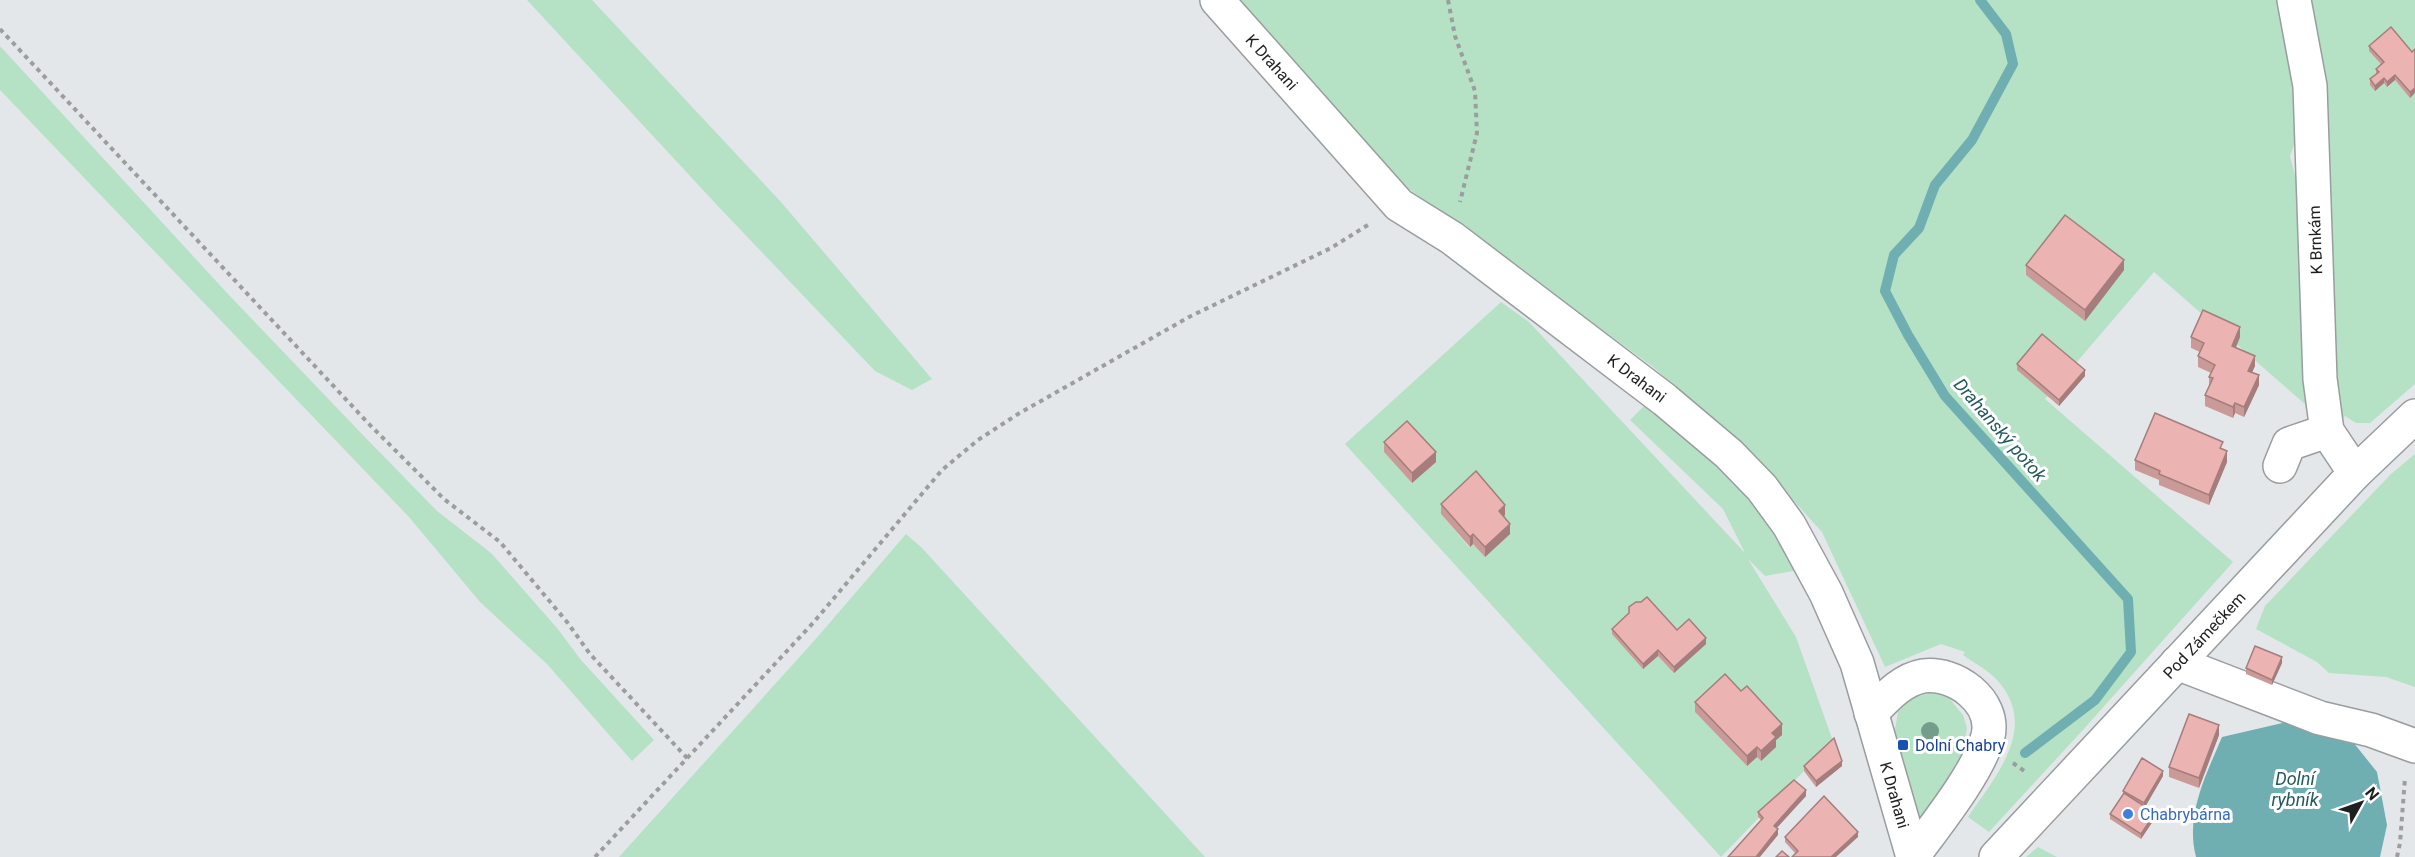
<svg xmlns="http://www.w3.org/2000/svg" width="2415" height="857" font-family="Roboto,sans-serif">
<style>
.green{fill:#b5e1c4;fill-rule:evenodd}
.water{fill:#6fafb2}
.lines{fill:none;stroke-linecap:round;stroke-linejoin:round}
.stream{stroke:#6fafb2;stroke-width:10}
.minor-casing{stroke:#9a9d9f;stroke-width:36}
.path{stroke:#9b9d9f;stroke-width:4;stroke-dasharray:4.5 4.5;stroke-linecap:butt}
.minor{stroke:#fff;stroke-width:33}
.tree{fill:#749e8b}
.wall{fill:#ca9a98}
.shaded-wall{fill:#a47d7c}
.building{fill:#ebb3b1;stroke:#a47d7c;stroke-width:1.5}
.transit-dot{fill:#1a4fb4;stroke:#fff;stroke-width:2}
.shop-dot{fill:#3f7fe0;stroke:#fff;stroke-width:2}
.labels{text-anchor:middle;stroke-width:6;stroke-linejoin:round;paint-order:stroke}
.street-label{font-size:16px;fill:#1e1f20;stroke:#fff}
.transit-label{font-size:16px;fill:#164399;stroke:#fff;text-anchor:start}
.shop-label{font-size:16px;fill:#366cbe;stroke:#fff;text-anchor:start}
.water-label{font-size:18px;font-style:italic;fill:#235a5c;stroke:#fff}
</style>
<rect width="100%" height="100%" fill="#e4e7ea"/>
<g class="green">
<path d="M527 0H592L781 202 932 379 912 390 875 371 716 204Z"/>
<path d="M1237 0H2283L2303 120 2290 156 2304 211 2314 412 2154 272 2045 399 2233 562 2081 732 1989 832 1968 817C1995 777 2040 727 1997 680 1988 670 1974 663 1963 655L1965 652 1941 644 1885 667 1822 532 1745 447 1653 367 1405 186Z"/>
<path d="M2308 0H2415V55L2384 67V83L2388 87 2395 80 2410 97 2415 93V384L2370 423H2356L2345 416 2341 420 2336 414Z"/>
<path d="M0 46 227 293 360 432 437 511 491 553 557 628 581 660 654 740 632 761 547 664 480 602 409 517 0 90Z"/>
<path d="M1501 302 1529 322 1745 553 1723 509 1630 420 1646 404 1720 461 1772 523 1798 570 1765 576 1748 559 1796 637 1834 744 1804 771 1721 857 1345 444ZM1384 452 1436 462 1412 483ZM1441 514 1505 515 1499 521 1485 557 1473 544 1469 547ZM1677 636 1674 672 1658 656 1643 669ZM1695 712 1775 747V748L1761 761 1757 757 1747 766Z"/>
<path d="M2415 454V687L2386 677 2329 673 2317 662 2256 629 2265 606 2391 474Z"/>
<path d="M906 534 922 548 1205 857H619L814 641Z"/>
<path d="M1931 693 1948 697 1963 715 1967 728 1962 757 1921 824 1894 735 1898 712 1911 698Z"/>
<path d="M2038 847 2057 857H2026Z"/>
</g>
<path class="water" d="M2295 720 2353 742 2377 772 2387 825 2380 857H2196C2185 815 2206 775 2222 737Z"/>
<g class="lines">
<path class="stream" d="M1980 0 2006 34 2013 64 1972 140 1935 185 1919 228 1894 255 1885 291 1908 335 1945 396 2128 599 2131 652 2095 700 2025 753"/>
<g class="minor-casing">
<g id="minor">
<path d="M1217 0 1399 205 1452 238 1665 400 1729 454 1762 488 1789 525 1826 593 1857 663 1913 857"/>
<path d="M2294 0 2310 86 2320 379 2327 431 2355 473"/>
<path d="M2280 466 2289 444 2327 431"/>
<path d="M2177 663 2320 718 2371 730 2415 746"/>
<path d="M1871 713C1886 698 1901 680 1923 676 1954 671 1996 701 1988 736 1980 770 1935 826 1913 856"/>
<path d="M1996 857 2355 473 2415 416"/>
</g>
</g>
<g class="path">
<path d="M1448 0 1455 36 1475 91 1477 133 1460 202"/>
<path d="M0 29 368 423 444 499 500 542 567 622 590 654 688 759"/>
<path d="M2013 763 2027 773"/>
<path d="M595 857 813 623 942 470 978 440 1018 414 1189 317 1331 248 1371 223"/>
<path d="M2397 857 2400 843 2405 778"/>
</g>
<use href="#minor" class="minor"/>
</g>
<circle class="tree" cx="1930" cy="731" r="9"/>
<g class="wall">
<path d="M2369 46 2412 52 2410 98 2395 80 2387 87 2384 83 2375 91 2370 85V79L2376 74V69L2381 64 2369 51Z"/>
<path d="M2026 265 2124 270 2085 321 2026 275Z"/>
<path d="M2191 337H2240L2236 348 2255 366 2252 372 2259 385 2244 417 2235 413 2233 418 2205 406V395L2209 386V377L2211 373 2198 367V356L2200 352 2191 348Z"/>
<path d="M2017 364 2085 376 2059 406 2017 370Z"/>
<path d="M1384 442 1436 462 1412 483 1384 452Z"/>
<path d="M2223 450 2227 462 2209 505 2159 485V480L2135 470V460Z"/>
<path d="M1441 504 1505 515 1504 516 1510 534 1485 557 1473 544 1470 547 1441 514Z"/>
<path d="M1612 629 1677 630 1706 644 1674 673 1658 656 1643 669 1612 634Z"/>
<path d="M2282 663 2272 685 2246 674V668Z"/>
<path d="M1695 702 1782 735 1776 740V747L1761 761 1757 757 1747 766 1695 712Z"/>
<path d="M2219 735 2199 788 2169 777V767Z"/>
<path d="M1804 766H1842L1816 787 1804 771Z"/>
<path d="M2163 776 2145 806 2155 818 2141 839 2110 819V814L2123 795V791Z"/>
<path d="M1806 796 1776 828 1778 835 1758 817V812Z"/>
<path d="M1785 837H1858L1795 853 1785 842Z"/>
</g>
<g class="shaded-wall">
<path d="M2395 75V80L2387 87V82Z"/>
<path d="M2384 78V83L2375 91V86Z"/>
<path d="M2415 88V93L2410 98V92Z"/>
<path d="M2124 260V270L2085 321V310Z"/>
<path d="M2240 327V337L2232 356V346Z"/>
<path d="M2255 356V366L2248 381V371Z"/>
<path d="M2085 370V376L2059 406V400Z"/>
<path d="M2259 375V385L2244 417V407Z"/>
<path d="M2235 403V413L2233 418V407Z"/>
<path d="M2227 451V462L2209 505V495Z"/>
<path d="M1436 452V462L1412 483V473Z"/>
<path d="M1505 505V515L1499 521V511Z"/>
<path d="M1510 524V534L1485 557V547Z"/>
<path d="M1473 534V544L1470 547V537Z"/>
<path d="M1706 638V644L1674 673V667Z"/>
<path d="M1658 650V656L1643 669V664Z"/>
<path d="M2282 657V663L2272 685V680Z"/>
<path d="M1782 724V735L1776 740V747L1761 761V751L1772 733Z"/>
<path d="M2219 725V735L2199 788V778Z"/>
<path d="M1757 747V757L1747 766V756Z"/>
<path d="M1842 761V766L1816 787V781Z"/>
<path d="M2163 771V776L2144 809V803Z"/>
<path d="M1806 790V796L1774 831V826Z"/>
<path d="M2155 813V818L2141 839V834Z"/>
<path d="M1778 829V835L1760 857H1756Z"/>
<path d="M1858 832V837L1836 857H1831Z"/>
</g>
<g class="building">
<path d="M2391 27 2412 52 2415 49V88L2410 92 2395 75 2387 82 2384 78 2375 86 2370 79 2379 72 2376 69 2384 62 2369 46Z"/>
<path d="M2065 215 2124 260 2085 310 2026 265Z"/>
<path d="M2203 310 2240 327 2232 346 2255 356 2248 371 2259 375 2244 407 2235 403 2233 407 2205 395 2213 378 2209 377 2215 365 2198 356 2204 343 2191 337Z"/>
<path d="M2042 334 2085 370 2059 400 2017 364Z"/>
<path d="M2155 413 2223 442 2220 448 2227 451 2209 495 2159 474 2160 471 2135 460Z"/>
<path d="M1407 421 1436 452 1412 473 1384 442Z"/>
<path d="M1476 471 1505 505 1499 511 1510 524 1485 547 1473 534 1470 537 1441 504Z"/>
<path d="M1647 597 1677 630 1689 619 1706 638 1674 667 1658 650 1643 664 1612 629 1629 613V607L1636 602H1641Z"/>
<path d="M2255 646 2282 657 2272 680 2246 668Z"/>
<path d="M1725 674 1741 691 1747 686 1782 724 1772 733 1776 737 1761 751 1757 747 1747 756 1695 702Z"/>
<path d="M2189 714 2219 725 2199 778 2169 767Z"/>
<path d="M1834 738 1842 761 1816 781 1804 766Z"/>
<path d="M2142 758 2163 771 2144 803 2123 791Z"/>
<path d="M1794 780 1806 790 1774 826 1778 829 1756 857H1728L1763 818 1758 812Z"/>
<path d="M2124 793 2155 813 2141 834 2110 814Z"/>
<path d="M1824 796 1858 832 1831 857H1792L1798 851 1785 837Z"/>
<path d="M1782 851 1789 857H1776Z"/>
</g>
<rect class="transit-dot" x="1897" y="739" width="12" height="12" rx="3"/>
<circle class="shop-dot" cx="2128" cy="814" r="6"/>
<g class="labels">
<g class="street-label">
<text transform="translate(1272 62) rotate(48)" y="6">K Drahani</text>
<text transform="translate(2315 240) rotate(-92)" y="6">K Brnkám</text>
<text transform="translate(1637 378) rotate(37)" y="6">K Drahani</text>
<text transform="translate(2204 635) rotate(-47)" y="6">Pod Zámečkem</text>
<text transform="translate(1895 795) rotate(74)" y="6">K Drahani</text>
</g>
<g class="transit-label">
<text x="1915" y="751">Dolní Chabry</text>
</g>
<g class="shop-label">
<text x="2140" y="820">Chabrybárna</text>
</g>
<g class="water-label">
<text transform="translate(2000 430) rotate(49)" y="6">Drahanský potok</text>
<text x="2295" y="785">Dolní<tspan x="2295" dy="21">rybník</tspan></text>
</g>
</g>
<g transform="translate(2361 803) rotate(50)" stroke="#ffffff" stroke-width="4.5" paint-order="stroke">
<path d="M0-4.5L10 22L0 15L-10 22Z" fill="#1e1f20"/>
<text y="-9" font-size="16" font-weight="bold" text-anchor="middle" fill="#1e1f20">N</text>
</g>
</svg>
